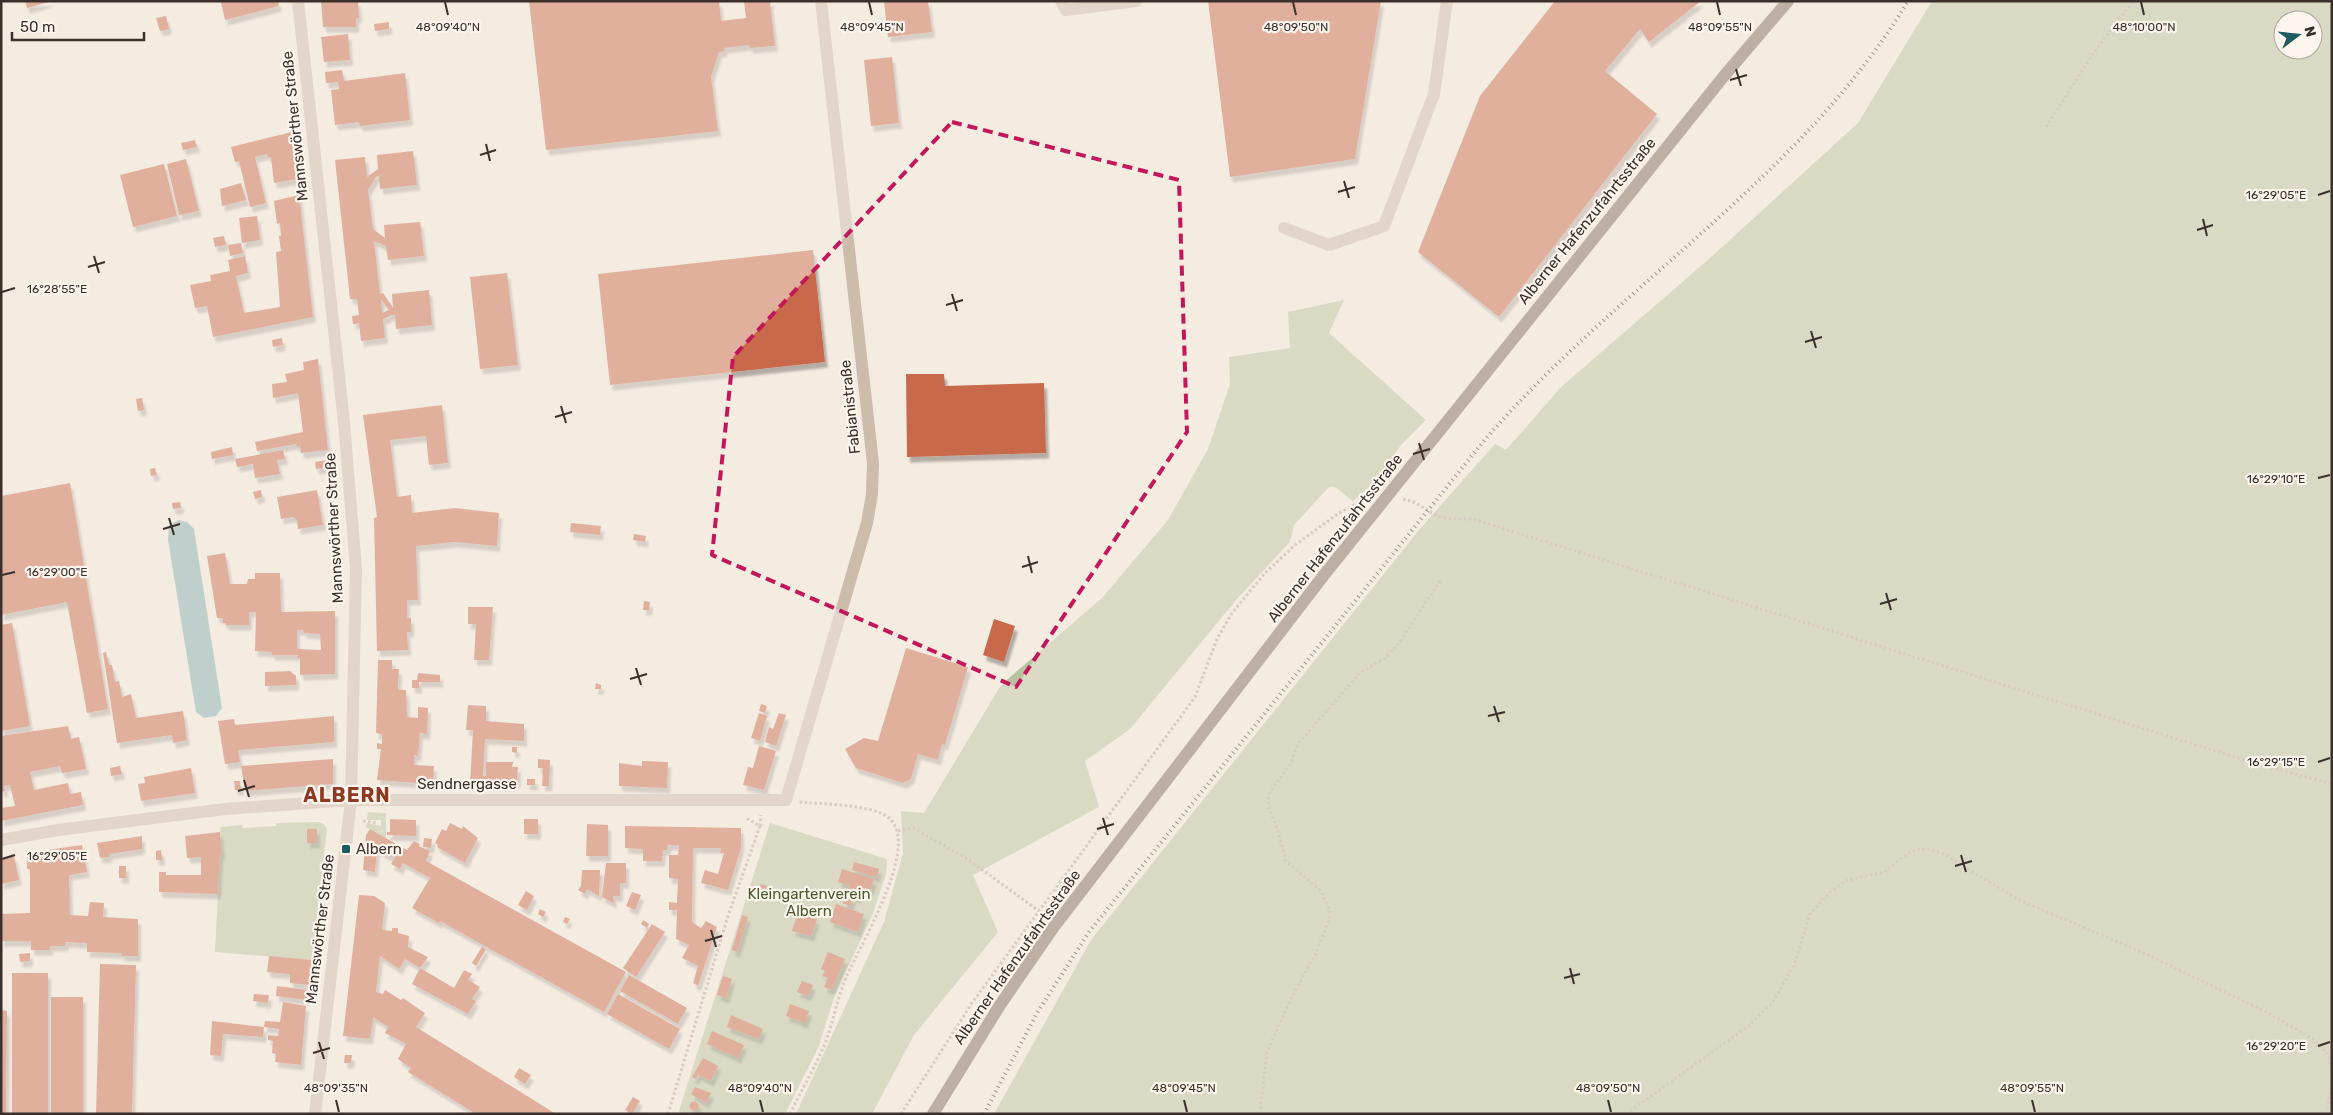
<svg xmlns="http://www.w3.org/2000/svg" width="2333" height="1115" font-family="Rubik,sans-serif">
<style>
.green{fill:#b8c4a0;fill-rule:evenodd}
.water{fill:#7fb0b2}
.building{fill:#c8694b;fill-rule:evenodd;filter:url(#shadow)}
.lines{fill:none;stroke-linecap:round;stroke-linejoin:round}
.path{stroke:#b9a596;stroke-width:3;stroke-dasharray:2.5 2.5;stroke-linecap:butt}
.minor{stroke:#cdbbac;stroke-width:12}
.major{stroke:#7d675c;stroke-width:12}
.rail{stroke:#3b302b;stroke-width:4;stroke-dasharray:1 4;stroke-linecap:butt}
.marked{fill:none;stroke:#c2185b;stroke-width:4;stroke-dasharray:10 6;stroke-linejoin:round}
.ticks{fill:none;stroke:#3b302b;stroke-width:2}
.poi-dot{fill:#1f5a5e;stroke:#fbf5ee;stroke-width:2}
.labels{text-anchor:middle;stroke-width:4.5;stroke-linejoin:round;paint-order:stroke}
.street-label{font-size:15px;fill:#3b302b;stroke:#fbf5ee}
.poi-label{font-size:15px;fill:#3b302b;stroke:#fbf5ee;text-anchor:start}
.park-label{font-size:15px;fill:#4a5a2e;stroke:#fbf5ee}
.district-label{font-size:20px;font-weight:bold;letter-spacing:1px;fill:#8c3b22;stroke:#fbf5ee}
.ticks-label{font-size:12px;text-anchor:middle;fill:#3b302b;stroke:#fbf5ee;stroke-width:4.5;stroke-linejoin:round;paint-order:stroke}
</style>
<defs>
<filter id="shadow"><feDropShadow dx="3" dy="5.5" stdDeviation="1" flood-color="#0004"/></filter>
</defs>
<rect width="100%" height="100%" fill="#f4ebe1"/>
<g class="green">
<path d="M1932 1H2332V1114H994L1091 940 1419 530 1495 444 1506 450 1561 387 1709 259 1858 123ZM2283 20H2313V50H2283Z"/>
<path d="M1344 300 1329 333 1426 420 1401 445 1376 481 1353 501 1335 487H1329L1294 525 1290 542 1236 600 1130 729 1085 761 1099 807 973 875 998 932 914 1035 872 1114H796L884 922 903 853 901 811 924 813 1001 685 1102 598 1168 520 1208 449 1230 384 1229 357 1290 348 1288 312Z"/>
<path d="M368 812 386 813V838L366 827 367 823 381 826V820H367Z"/>
<path d="M319 822 324 824 327 829 312 960 215 952 220 855 222 854 220 827 242 825 243 828 276 826V823Z"/>
<path d="M770 823 887 859 886 874 872 916 836 992 818 1048 785 1114H678Z"/>
</g>
<path class="water" d="M179 520 187 522 194 529 222 708 216 716 204 718 196 712 168 540 169 525Z"/>
<g class="building">
<path d="M25 1H49V2L27 8Z"/>
<path d="M225 1H278L279 6 225 20 221 2Z"/>
<path d="M321 1H358L359 18H356V27H323Z"/>
<path d="M529 1H719L721 21 746 18 744 1H774L770 3 775 46 750 48 749 45 724 48 725 51 719 52 711 77 718 131 546 150Z"/>
<path d="M884 1H928L932 32 888 37Z"/>
<path d="M1208 1H1381L1355 159 1230 177Z"/>
<path d="M1555 1H1701L1649 42 1640 29 1605 71 1657 114 1499 317 1418 252 1480 96Z"/>
<path d="M166 16 169 29 160 31 156 18Z"/>
<path d="M389 22V29L375 31 374 24Z"/>
<path d="M348 34 350 60 324 62 321 37Z"/>
<path d="M892 57 899 123 871 126 864 60Z"/>
<path d="M342 70 344 81 405 73 410 120 360 126 359 122 335 125 331 90 339 89 338 82 326 83 325 72Z"/>
<path d="M292 132 297 179 274 183 271 157 268 158 267 154 255 157 266 203 250 207 239 161 235 162 231 147Z"/>
<path d="M195 140 197 147 183 150 181 143Z"/>
<path d="M413 151 417 185 380 189 379 176 376 177 368 190 373 229 385 238 384 225 420 222 424 256 388 260 386 246 374 241 380 294 383 293 393 308 392 294 429 290 432 325 396 329 395 314 383 319 385 338 361 341 359 323 353 324 352 316 359 315 357 299H350L335 160 365 157 367 177 378 169 377 155ZM381 299 389 310 382 313Z"/>
<path d="M186 159 199 211 179 215 167 164Z"/>
<path d="M164 164 177 216 133 227 120 175Z"/>
<path d="M241 183 246 200 222 206 220 189Z"/>
<path d="M299 195 313 317 213 337 207 306 195 308 190 285 211 281 210 275 230 271 228 260 245 256 248 273 236 276 244 313 280 307 276 252 281 251 279 236H281L280 223 277 224 274 201Z"/>
<path d="M257 216 260 240 242 243 239 218Z"/>
<path d="M224 236 226 245 215 247 213 238Z"/>
<path d="M241 243 243 253 230 256 228 245Z"/>
<path d="M813 250 825 362 610 385 598 274Z"/>
<path d="M507 273 518 365 480 369 470 277Z"/>
<path d="M282 338 283 345 273 347 272 340Z"/>
<path d="M318 359 328 450 301 453 300 446 297 447 296 444 257 451 255 442 303 432 298 393 273 398 272 384 287 382 285 374 304 370 303 362Z"/>
<path d="M906 374H944L945 386 1044 383 1046 453 907 457Z"/>
<path d="M142 398 144 410 138 411 136 399Z"/>
<path d="M442 405 448 463 429 465 426 436 390 440 397 497 411 495 412 513 455 508 499 513 497 546 455 542 416 546 418 600H407V618H411V632H407L408 650 377 651 374 518 377 517 363 415Z"/>
<path d="M232 447 233 455 212 459 211 452Z"/>
<path d="M283 450 285 459 277 460 280 474 255 478 253 464 237 467 235 459Z"/>
<path d="M332 459 333 467 316 469 315 462Z"/>
<path d="M155 468 157 475 151 476 150 469Z"/>
<path d="M70 483 108 709 87 713 67 602 1 615V496Z"/>
<path d="M261 490 262 497 255 499 253 492Z"/>
<path d="M317 490 323 525 298 529 297 520 293 517 281 519 277 497Z"/>
<path d="M180 502 181 508 173 509 172 503Z"/>
<path d="M571 523 601 526 600 535 570 532Z"/>
<path d="M634 534 646 536 645 542 633 540Z"/>
<path d="M225 553 230 584H247L248 579H255V573H280L281 612 335 611V674L300 675V658H297L298 655H272V652L255 651 256 612H249V625H226V623H223V618H217L207 556ZM297 630H303L304 633 320 634 321 650 297 649Z"/>
<path d="M644 601 650 602 649 610H643Z"/>
<path d="M468 607H493L489 660H474L476 624H468Z"/>
<path d="M994 619 1015 626 1004 662 983 655Z"/>
<path d="M12 623 30 726 1 731V625Z"/>
<path d="M906 648 968 667 945 745 942 744 938 760 918 754 911 779 903 783 856 768 845 749 864 738 878 741Z"/>
<path d="M106 652 109 665H112L115 682 119 681 122 697 131 694 136 718 183 711 187 740 173 743 172 735 117 743 103 653Z"/>
<path d="M378 660H392V669H399L398 690H406L407 717 418 718V707L428 708 427 734 420 733 418 756 414 755V765L434 766 433 784 377 780 381 749H377V743L382 744V734L376 733Z"/>
<path d="M290 671 296 676V685L265 686V672Z"/>
<path d="M418 673 440 675V682H419V688H412V680H417Z"/>
<path d="M596 683 601 685V689H595Z"/>
<path d="M761 704 767 706 765 713 759 711Z"/>
<path d="M468 705 486 706V721L524 724V741L485 739 483 776H486V762H513L512 767H518L517 783H512V785H486V779H483V785L470 784 473 730H466Z"/>
<path d="M759 713 767 716 760 741 751 738Z"/>
<path d="M779 713 786 715 776 746 765 742 769 727 773 729Z"/>
<path d="M334 716V742L238 750 240 762 225 764 218 721 234 719 235 725Z"/>
<path d="M68 726 71 739 79 737 86 769 62 773 60 766 30 772 34 790 68 783 70 794 81 792 83 805 1 821V808L15 806 10 785 4 786 5 791 1 792V736Z"/>
<path d="M759 746 776 751 764 790 743 785 748 767 753 768Z"/>
<path d="M512 747H517V753L512 752Z"/>
<path d="M333 759V784L245 791 241 766Z"/>
<path d="M538 759 550 760 549 786H542L543 768H538Z"/>
<path d="M642 761 668 762 667 788 619 786V763L642 766Z"/>
<path d="M120 766 122 774 111 776 110 768Z"/>
<path d="M191 768 195 793 141 801 138 784 145 783 144 777Z"/>
<rect x="527" y="779" width="8" height="6"/>
<path d="M234 781H240L241 790H235Z"/>
<path d="M390 819 416 820V836L387 835V832H390Z"/>
<rect x="524" y="819" width="14" height="15"/>
<path d="M450 823 462 829 463 826 478 838 465 863 437 847 438 845 435 843 442 829 446 831Z"/>
<path d="M587 824 608 825V856H586Z"/>
<path d="M625 826 741 828V848L728 890 701 883 705 870 718 874 724 853H720L721 848H693L692 922 701 928 706 921 717 927 698 986 693 983 698 966 682 958 689 945 676 939 677 910H669V902L677 903 678 879 669 878V855H678L679 845H668L667 850H663L662 861H643V849L625 848Z"/>
<rect x="307" y="829" width="10" height="14"/>
<path d="M370 829 398 845 391 857 377 849 375 872 363 870 366 835Z"/>
<path d="M220 832 222 854 220 855 218 894 159 892V872H166V875H201V857L187 858 185 836Z"/>
<path d="M142 836V849L109 854V857L100 858 97 843Z"/>
<path d="M424 838 432 839 431 848 423 847Z"/>
<path d="M414 841 420 844 419 846 430 851 426 861 626 972 604 1012 440 921 439 923 412 908 430 878 403 863 400 869 391 864 401 847 407 850Z"/>
<path d="M82 845 87 872 69 875 70 915 88 916 90 902 104 903 103 917 138 919V956H121L122 953 87 952V943L66 942 65 946H50V950H31V941H1V914L30 913V869H27V853Z"/>
<path d="M161 850 162 860H156V851Z"/>
<path d="M14 856 19 880 1 884V859Z"/>
<path d="M854 862 879 869 877 877 852 870Z"/>
<path d="M606 863H626V883H620V896H613L614 903 602 897Z"/>
<rect x="119" y="866" width="7" height="12"/>
<path d="M842 869 874 879 870 890 861 888 858 898 847 894 849 885 838 882Z"/>
<path d="M582 870H600L599 896 587 889 585 894 578 890 581 886Z"/>
<path d="M761 884 767 886 765 891 759 889Z"/>
<path d="M526 891 534 896 527 910 518 905Z"/>
<path d="M632 892 641 895 635 910 626 906Z"/>
<path d="M359 895 374 896 385 903 382 930 392 931V928H398V933L409 936 408 947 428 957 420 968 405 959 399 969 380 956 376 992 383 994 385 990 401 1000 403 998 425 1013 416 1027 556 1114H476L408 1072 411 1068 398 1059 406 1044 385 1033 388 1027 373 1017 370 1039 343 1036Z"/>
<path d="M846 896 853 898 850 906 843 903Z"/>
<path d="M836 904 864 914 858 932 830 922Z"/>
<path d="M540 909 546 912 543 917 538 914Z"/>
<path d="M798 913 817 919 811 936 792 931Z"/>
<path d="M742 915 748 917 737 952 732 950Z"/>
<path d="M565 917 570 919 567 924 563 922Z"/>
<path d="M643 920 649 924 647 928 641 924Z"/>
<path d="M652 924 665 932 636 977 623 968Z"/>
<path d="M482 947 486 949 476 966 472 963Z"/>
<path d="M828 952 845 959 832 990 824 987 828 978 822 976 825 971 821 969Z"/>
<path d="M30 953V961L20 962 19 954Z"/>
<path d="M269 956 312 960 309 985 290 983V974L267 972Z"/>
<path d="M100 964 136 965 132 1114H96Z"/>
<path d="M420 968 454 988 464 970 472 974 468 980 480 987 472 999 476 1001 468 1014 412 984Z"/>
<rect x="12" y="973" width="36" height="141"/>
<path d="M629 975 687 1008 678 1024 620 991Z"/>
<path d="M723 976 732 979 726 998 717 995Z"/>
<path d="M802 981 813 985 808 996 797 992Z"/>
<path d="M277 986 308 990 307 1000 276 996Z"/>
<path d="M254 994 269 995 268 1003 253 1001Z"/>
<path d="M618 994 680 1029 669 1049 607 1014Z"/>
<rect x="51" y="997" width="32" height="117"/>
<path d="M283 1002 306 1006 301 1065 275 1062 276 1054 272 1053 273 1041 268 1040V1035L278 1036 279 1029 264 1027 265 1021 280 1022Z"/>
<path d="M790 1004 809 1011 805 1023 786 1016Z"/>
<path d="M1 1010 7 1011 6 1114H1Z"/>
<path d="M731 1015 763 1029 759 1039 727 1027Z"/>
<path d="M212 1021 264 1027 263 1037 223 1034 221 1056 210 1055Z"/>
<path d="M712 1031 744 1045 738 1058 707 1044Z"/>
<path d="M345 1055H352L351 1063H344Z"/>
<path d="M703 1058 718 1066 711 1081 698 1075 696 1079 692 1077Z"/>
<path d="M519 1068 531 1075 525 1084 514 1077Z"/>
<path d="M695 1087 711 1093 706 1103 691 1094Z"/>
<path d="M633 1097 640 1101 632 1114 625 1110Z"/>
<circle cx="694" cy="1106" r="4.5"/>
</g>
<g class="lines">
<g class="path">
<path d="M2046 127 2095 51 2133 1"/>
<path d="M1403 499C1416 501 1424 509 1436 515 1447 520 1461 519 1473 519L2254 763 2332 784"/>
<path d="M363 821 377 823"/>
<path d="M760 826 761 815"/>
<path d="M898 831 913 828 966 858 1039 911"/>
<path d="M668 1114 728 916 760 826 746 818"/>
<path d="M790 1114C801 1091 814 1069 824 1046 832 1026 836 1005 843 985 855 952 920 851 891 820 877 804 820 804 799 802"/>
<path d="M901 1114 972 1003 1195 697 1217 639 1232 613 1265 573 1295 545 1339 513 1367 498"/>
<path d="M1261 1114V1102L1267 1052 1290 1001 1316 953 1329 920 1330 910 1321 891 1286 861 1278 831 1268 805 1269 794 1292 761 1298 744 1361 672 1384 659 1399 643 1441 580"/>
<path d="M1626 1114 1750 1025 1773 1002 1794 965 1810 914 1829 893 1845 881 1884 872 1909 853 1919 849H1930L1942 853 2019 900 2144 953 2268 1013 2306 1035 2319 1044 2328 1054 2332 1071"/>
<path d="M2327 1114 2332 1081"/>
</g>
<g class="minor">
<path d="M298 1 344 422 356 569 351 800 315 1114"/>
<path d="M1061 1 1066 10 1136 1"/>
<path d="M1284 228 1329 245 1384 226 1434 94 1447 1"/>
<path d="M1 840 58 830 225 809 351 800H786L867 523 872 494 873 463 821 1"/>
</g>
<path class="major" d="M933 1114 1000 1005 1053 928 1324 575 1724 76 1788 1"/>
<path class="rail" d="M984 1114 1037 1013 1089 932 1483 442C1616 286 1801 179 1908 1"/>
</g>
<path d="M0 0H2333V1115H0ZM952 122 1179 180 1187 432 1016 687 712 555 733 357Z" fill="#f4ebe1" fill-opacity=".55" fill-rule="evenodd"/>
<path class="marked" d="M952 122 1179 180 1187 432 1016 687 712 555 733 357Z"/>
<path class="ticks" d="M445 2 448 15M869 2 872 15M1293 2 1296 15M1717 2 1720 15M2141 2 2144 15M1736 69 1741 86M1730 80 1747 75M486 144 490 161M480 155 496 150M1344 181 1349 198M1338 192 1355 187M2318 195 2330 191M2203 219 2207 236M2197 230 2213 225M94 256 99 273M88 267 105 262M2 292 15 288M952 294 957 311M946 305 963 300M1811 331 1816 348M1805 342 1822 337M561 406 566 423M555 417 572 412M1419 443 1424 460M1413 454 1430 449M2318 478 2330 475M169 518 174 535M163 529 180 524M1028 556 1032 573M1022 567 1038 562M2 575 15 572M1886 593 1891 610M1880 604 1897 599M636 668 641 685M630 679 647 674M1494 706 1499 722M1488 716 1505 712M2318 762 2330 758M244 780 249 797M238 791 255 786M1103 818 1108 835M1097 829 1114 824M1961 855 1966 872M2 859 15 855M1955 866 1972 861M711 930 716 947M705 941 722 936M1570 968 1574 984M1564 978 1580 974M319 1042 324 1059M2318 1046 2330 1042M313 1053 330 1048M336 1100 339 1112M760 1100 763 1112M1184 1100 1187 1112M1608 1100 1611 1112M2032 1100 2035 1112"/>
<rect class="poi-dot" x="341" y="844" width="10" height="10" rx="2.5"/>
<g class="labels">
<g class="street-label">
<text transform="translate(295 126) rotate(-96)" y="5">Mannswörther Straße</text>
<text transform="translate(1587 221) rotate(-51)" y="5">Alberner Hafenzufahrtsstraße</text>
<text transform="translate(850 407) rotate(-96)" y="5">Fabianistraße</text>
<text transform="translate(334 528) rotate(-93)" y="5">Mannswörther Straße</text>
<text transform="translate(1335 538) rotate(-52)" y="5">Alberner Hafenzufahrtsstraße</text>
<text x="467" y="789">Sendnergasse</text>
<text transform="translate(320 929) rotate(-83)" y="5">Mannswörther Straße</text>
<text transform="translate(1017 957) rotate(-55)" y="5">Alberner Hafenzufahrtsstraße</text>
</g>
<g class="poi-label">
<text x="356" y="854">Albern</text>
</g>
<g class="park-label">
<text x="809" y="899">Kleingartenverein<tspan x="809" dy="17">Albern</tspan></text>
</g>
<g class="district-label">
<text x="347" y="802">ALBERN</text>
</g>
</g>
<g class="ticks-label">
<text x="448" y="31">48°09'40"N</text>
<text x="872" y="31">48°09'45"N</text>
<text x="1296" y="31">48°09'50"N</text>
<text x="1720" y="31">48°09'55"N</text>
<text x="2144" y="31">48°10'00"N</text>
<text x="2276" y="199">16°29'05"E</text>
<text x="57" y="293">16°28'55"E</text>
<text x="2276" y="483">16°29'10"E</text>
<text x="57" y="576">16°29'00"E</text>
<text x="2276" y="766">16°29'15"E</text>
<text x="57" y="860">16°29'05"E</text>
<text x="2276" y="1050">16°29'20"E</text>
<text x="336" y="1092">48°09'35"N</text>
<text x="760" y="1092">48°09'40"N</text>
<text x="1184" y="1092">48°09'45"N</text>
<text x="1608" y="1092">48°09'50"N</text>
<text x="2032" y="1092">48°09'55"N</text>
</g>
<rect width="2333" height="1115" fill="none" stroke="#3b302b" stroke-width="5"/>
<g transform="translate(2298 35) rotate(74)"><circle r="24" fill="#fbf5ee" stroke="#aea6a0"/>
<path d="M0-4L9 19L0 12L-9 19Z" fill="#1f5a5e"/>
<text y="-8" font-size="14" font-weight="bold" text-anchor="middle" fill="#3b302b">N</text>
</g>
<path d="M12 32v8h132v-8" fill="none" stroke="#3b302b" stroke-width="2.5"/>
<text x="20" y="32" font-size="15" fill="#3b302b" stroke="#fbf5ee" stroke-width="4" paint-order="stroke">50 m</text>
</svg>
